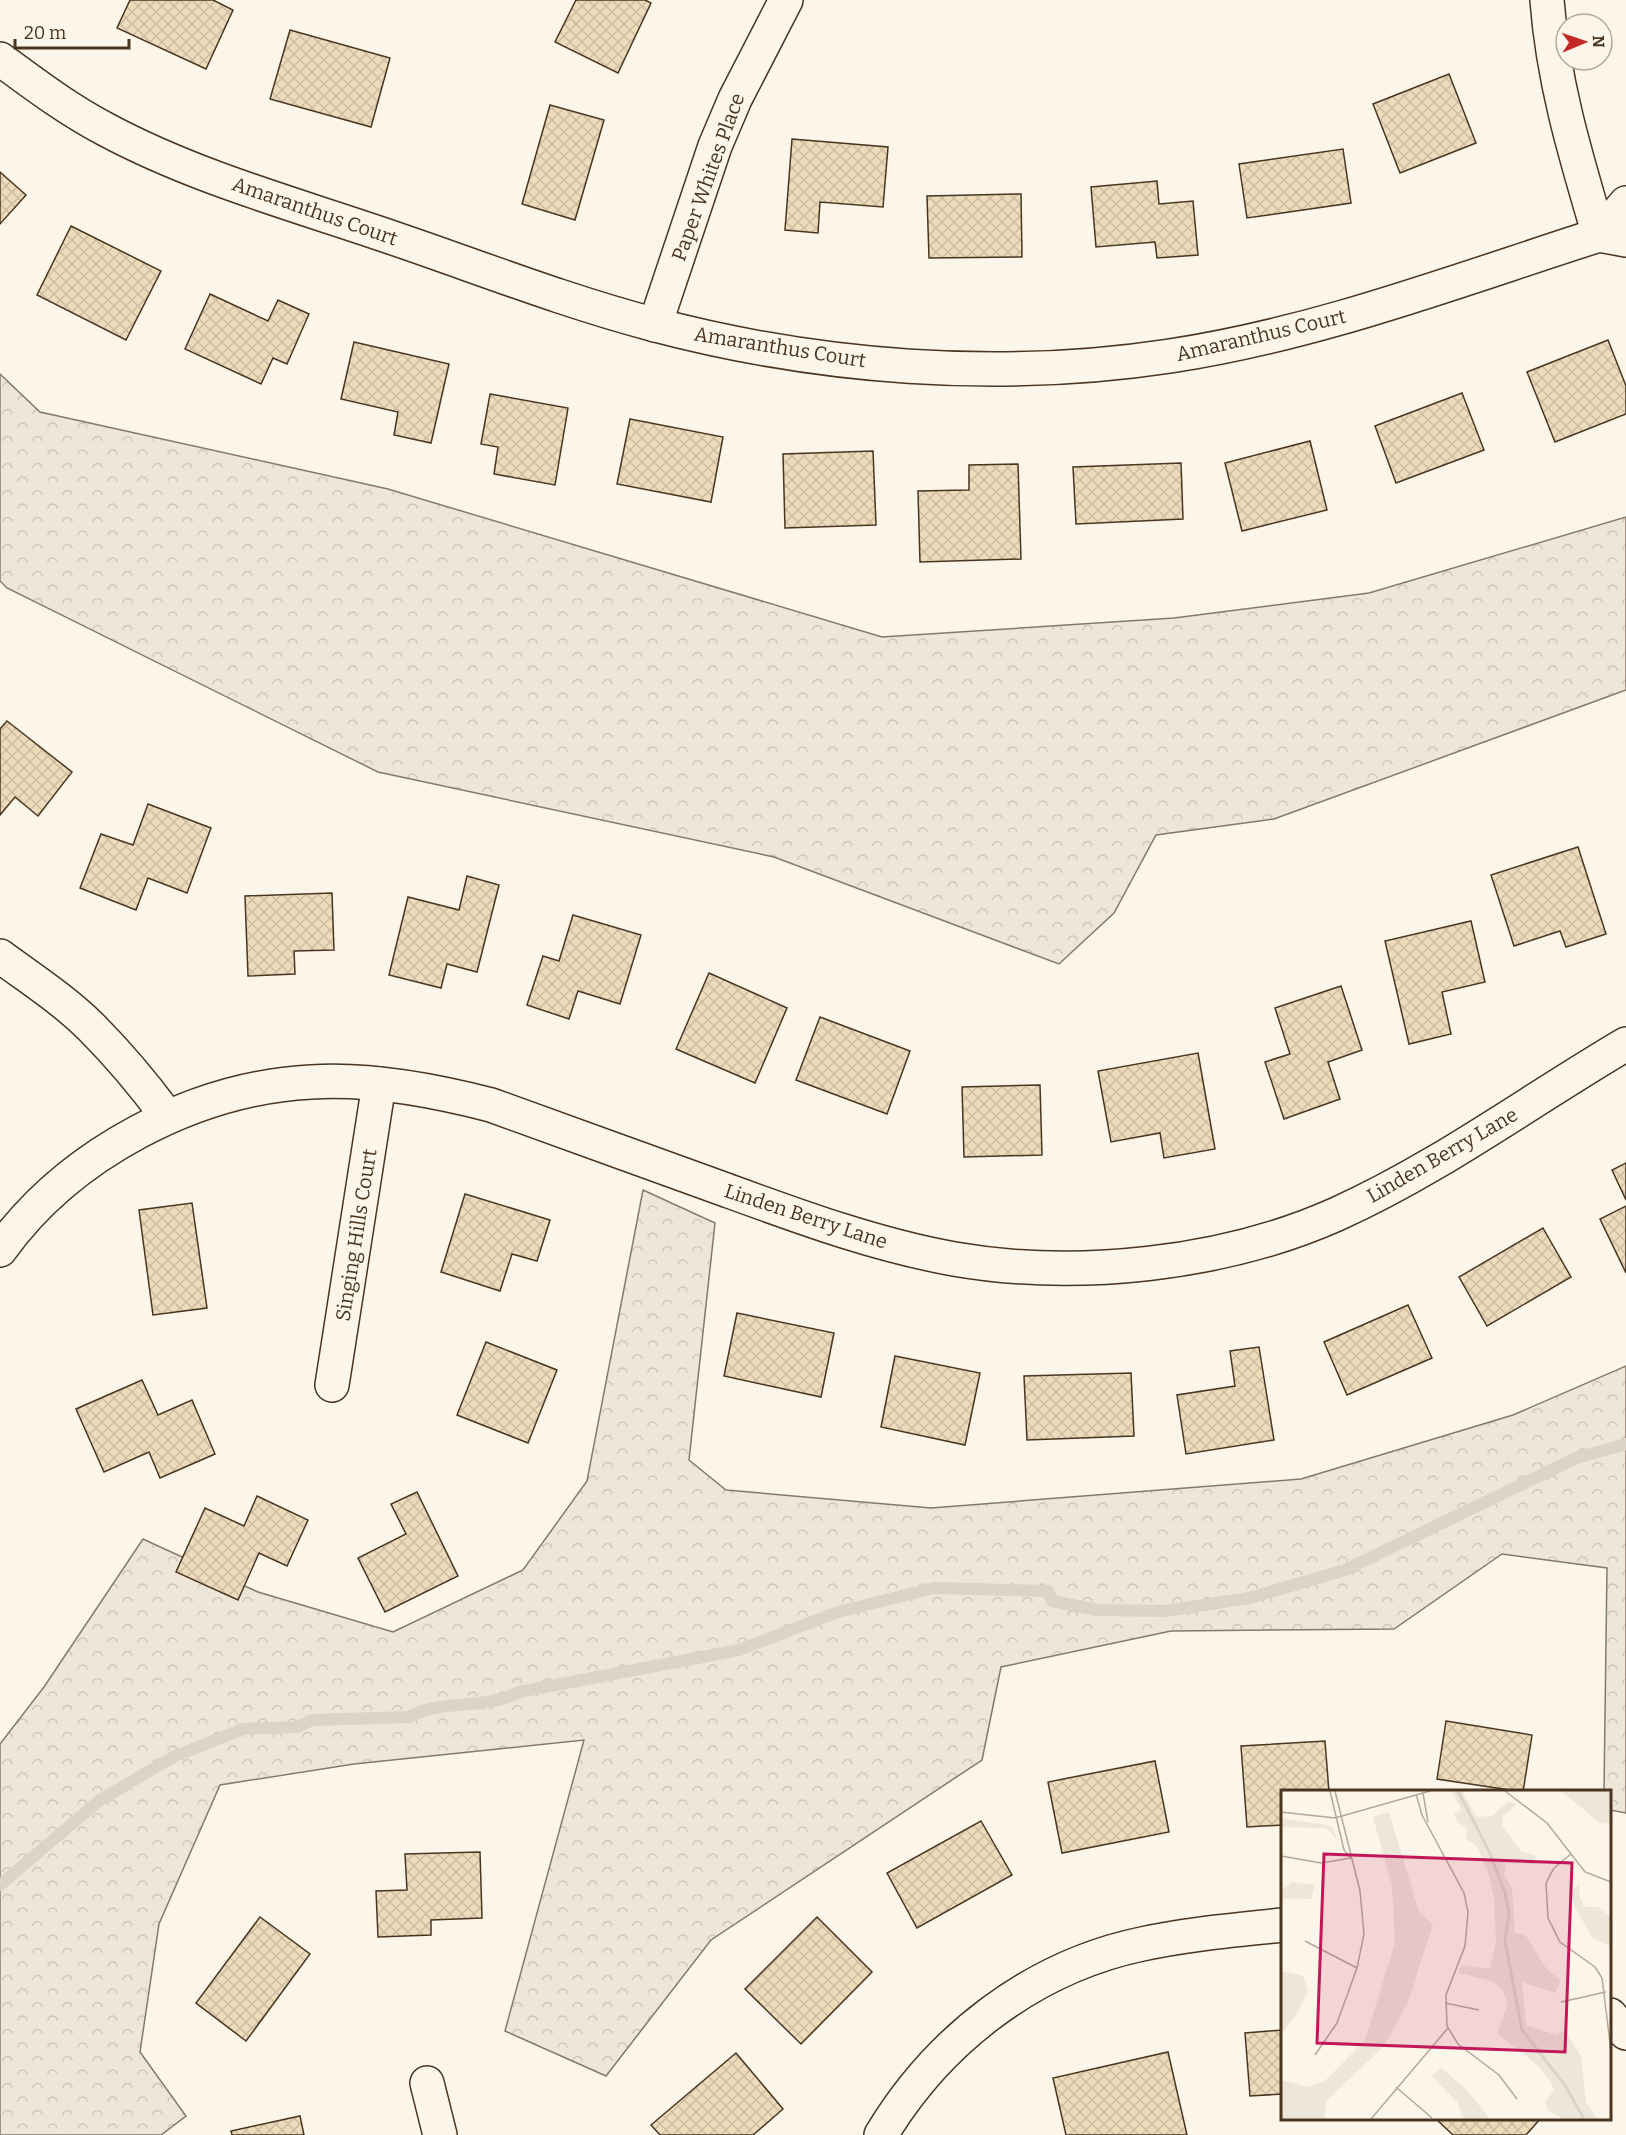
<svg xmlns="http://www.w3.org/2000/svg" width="1626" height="2135" font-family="Bitter,serif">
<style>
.forest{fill:url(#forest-crowns);stroke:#887966;stroke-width:1.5}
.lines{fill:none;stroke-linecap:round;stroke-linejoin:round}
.stream{stroke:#dcd4c6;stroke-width:12}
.building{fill:url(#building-cross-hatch);stroke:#4a3520;stroke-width:1.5}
.street-casing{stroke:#4a3520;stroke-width:36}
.street{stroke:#fbf6e9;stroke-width:33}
.labels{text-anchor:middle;stroke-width:4.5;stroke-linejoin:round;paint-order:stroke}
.street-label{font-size:20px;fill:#4a3520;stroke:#fbf6e9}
.inset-river{fill:none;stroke:#dcd4c6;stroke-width:3}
.inset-road{fill:none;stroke:#b4a999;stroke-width:1.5}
.view{fill:#c2185b;fill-opacity:0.15;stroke:#c2185b;stroke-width:3}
.inset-edge{fill:none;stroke:#4a3520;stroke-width:3}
</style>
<defs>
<pattern id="forest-crowns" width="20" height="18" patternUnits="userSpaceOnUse" patternTransform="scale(1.5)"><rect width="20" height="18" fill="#ede6d9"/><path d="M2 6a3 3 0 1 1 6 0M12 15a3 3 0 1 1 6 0" fill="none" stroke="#cdc6ba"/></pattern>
<pattern id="building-cross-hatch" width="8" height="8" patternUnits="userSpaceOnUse" patternTransform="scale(1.5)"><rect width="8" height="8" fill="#ecdcbc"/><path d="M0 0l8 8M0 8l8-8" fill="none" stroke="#ccbda1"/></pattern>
</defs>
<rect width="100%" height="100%" fill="#fbf6e9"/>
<g class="forest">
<path d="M0 374 40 412 388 489 882 637 1174 618 1369 593 1626 517V690L1274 819 1156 835 1114 913 1059 964 774 857 378 772 7 588 0 581Z"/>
<path d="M643 1190 715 1223 689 1460 726 1490 931 1508 1301 1479 1513 1415 1626 1366V1813L1610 1810V1792L1604 1791 1607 1568 1502 1554 1394 1629 1171 1631 1001 1667 982 1760 711 1940 606 2076 505 2031 584 1740 354 1764 220 1785 159 1924 140 2052 186 2116 161 2135H0V1744L44 1687 143 1539 258 1592 393 1632 523 1570 587 1481Z"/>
</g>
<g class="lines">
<path class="stream" d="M0 1885 100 1800 175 1756 243 1729 298 1727 312 1720 409 1717C442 1698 485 1711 519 1692L739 1650 838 1612 934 1588 1048 1591 1052 1601 1097 1610 1166 1611 1249 1598 1345 1570 1576 1458 1626 1444"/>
</g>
<g class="building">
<path d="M130 0H213L233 10 206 69 117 28Z"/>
<path d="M576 0H645L651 3 618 73 555 42Z"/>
<path d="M290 30 390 58 371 127 270 99Z"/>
<path d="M1449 74 1476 143 1400 173 1373 104Z"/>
<path d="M550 105 604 120 575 220 522 204Z"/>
<path d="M792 139 888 147 883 207 820 202 818 233 785 230Z"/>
<path d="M1343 149 1351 203 1247 218 1239 164Z"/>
<path d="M0 172 26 195 0 224Z"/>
<path d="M1157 181 1159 204 1193 201 1198 255 1157 258 1155 242 1096 247 1091 187Z"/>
<path d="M1021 194 1022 257 929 258 927 196Z"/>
<path d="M71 226 161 271 126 340 37 295Z"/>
<path d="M210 294 268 321 278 300 309 314 287 364 273 358 261 384 185 349Z"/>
<path d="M1608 340 1626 386V414L1555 442 1527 372Z"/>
<path d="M354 342 449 364 431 443 394 435 398 412 341 399Z"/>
<path d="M1462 393 1484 450 1396 483 1375 426Z"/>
<path d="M490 394 568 408 555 485 494 474 498 447 481 444Z"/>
<path d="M630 419 723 437 711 502 617 484Z"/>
<path d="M1310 441 1327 510 1242 531 1225 463Z"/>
<path d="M873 451 876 525 785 528 783 454Z"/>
<path d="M1181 463 1183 519 1076 524 1073 467Z"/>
<path d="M1018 464 1021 559 920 562 918 491 969 490V465Z"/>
<path d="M7 721 72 772 38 816 15 797 0 815V729Z"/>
<path d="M148 804 211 828 187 893 148 878 136 910 80 888 101 834 133 845Z"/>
<path d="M1578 847 1606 934 1566 947 1560 931 1514 946 1491 875Z"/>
<path d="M467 876 499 885 477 972 447 964 441 988 389 975 408 897 459 910Z"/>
<path d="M332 893 334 950 294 951 295 974 248 976 245 896Z"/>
<path d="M573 915 641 935 620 1004 578 991 569 1019 527 1005 543 956 559 961Z"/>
<path d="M1471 921 1485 982 1442 992 1451 1034 1409 1044 1385 941Z"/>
<path d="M709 973 787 1008 755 1083 676 1049Z"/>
<path d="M1341 986 1362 1050 1328 1062 1340 1099 1284 1119 1265 1062 1290 1054 1275 1008Z"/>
<path d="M820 1017 910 1051 887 1114 796 1080Z"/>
<path d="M1198 1053 1215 1149 1164 1158 1160 1133 1111 1142 1098 1071Z"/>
<path d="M1040 1085 1042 1155 964 1157 962 1087Z"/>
<path d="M1626 1163V1200L1612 1170Z"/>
<path d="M465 1194 550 1220 537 1261 512 1254 500 1291 441 1272Z"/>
<path d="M192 1203 207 1308 153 1315 139 1210Z"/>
<path d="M1626 1206V1273L1600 1219Z"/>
<path d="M1543 1228 1571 1277 1487 1326 1459 1277Z"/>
<path d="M1408 1305 1432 1358 1347 1395 1324 1342Z"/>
<path d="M737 1313 834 1333 821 1397 724 1376Z"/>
<path d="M486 1342 557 1370 528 1443 457 1415Z"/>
<path d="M1259 1347 1274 1440 1186 1454 1177 1395 1235 1386 1230 1351Z"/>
<path d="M895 1356 980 1373 965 1445 881 1427Z"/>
<path d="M1131 1373 1134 1436 1027 1440 1024 1376Z"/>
<path d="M142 1380 158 1415 192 1400 215 1454 160 1478 149 1452 104 1472 76 1409Z"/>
<path d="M417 1492 458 1576 385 1612 358 1558 406 1534 391 1504Z"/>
<path d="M257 1496 308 1520 287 1566 259 1553 238 1600 176 1572 205 1508 244 1526Z"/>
<path d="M1446 1721 1532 1735 1523 1792 1437 1779Z"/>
<path d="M1325 1741 1329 1792H1282V1825L1247 1827 1241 1746Z"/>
<path d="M1155 1761 1169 1832 1062 1853 1048 1782Z"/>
<path d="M981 1821 1012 1875 917 1928 887 1873Z"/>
<path d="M480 1852 482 1918 431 1920V1935L378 1937 376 1891 407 1890 405 1854Z"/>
<path d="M260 1917 310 1954 246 2041 196 2003Z"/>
<path d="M817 1917 872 1972 801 2044 745 1989Z"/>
<path d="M1282 2030V2094L1250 2096 1245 2033Z"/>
<path d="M1168 2052 1187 2135H1066L1053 2078Z"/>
<path d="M736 2053 783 2109 753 2135H660L651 2125Z"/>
<path d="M300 2116 304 2135H232L231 2131Z"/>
<path d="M1435 2118H1541L1526 2135H1453Z"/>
</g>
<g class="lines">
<g class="street-casing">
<g id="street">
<path d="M1547 0C1553 82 1576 157 1599 235"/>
<path d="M0 59C34 84 67 109 105 129 196 178 298 205 396 239 481 268 565 301 652 324 818 368 999 382 1170 356 1317 334 1458 280 1599 235L1626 240"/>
<path d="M1599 235 1626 203"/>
<path d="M655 325 715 146 735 99 786 0"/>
<path d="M0 956C31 979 64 1000 92 1028 119 1055 144 1085 167 1116"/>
<path d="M0 1250C69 1154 194 1088 311 1082 370 1078 433 1090 491 1105 569 1133 648 1162 726 1190 800 1217 876 1245 954 1259 1075 1280 1223 1265 1337 1214 1439 1168 1529 1101 1626 1044"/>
<path d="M332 1385 379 1084"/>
<path d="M1610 2015 1626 2033"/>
<path d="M427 2083 440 2135"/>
<path d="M881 2135C938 2040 1032 1967 1142 1944 1188 1934 1236 1930 1282 1925"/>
</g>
</g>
<use href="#street" class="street"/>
</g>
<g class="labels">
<g class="street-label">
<text transform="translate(708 177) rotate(-70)" y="7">Paper Whites Place</text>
<text transform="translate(315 211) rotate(19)" y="7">Amaranthus Court</text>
<text transform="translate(1261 335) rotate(-13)" y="7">Amaranthus Court</text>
<text transform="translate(780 347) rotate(9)" y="7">Amaranthus Court</text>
<text transform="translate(1442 1155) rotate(-30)" y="7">Linden Berry Lane</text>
<text transform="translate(806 1216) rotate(18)" y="7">Linden Berry Lane</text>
<text transform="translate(356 1235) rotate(-81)" y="7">Singing Hills Court</text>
</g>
</g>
<g transform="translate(1281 1790)">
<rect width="330" height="330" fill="#fbf6e9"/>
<path d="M170 1H181L195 27 211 26 228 11 235 15 222 26 221 35 240 62 255 65 253 74 225 73 223 85 231 98 234 143 245 146 265 178 280 191 274 203 241 192 245 235 275 245 283 240 300 266 305 312 316 329H282L267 320 264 311 273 301 269 291 256 275 216 243 227 214 221 199 211 191 177 183 181 175 209 179 215 151 213 108 207 83 196 56 184 48 187 39 176 32 173 24 181 20ZM280 1H330V34L319 33ZM108 22 138 122 152 134 127 212 104 255 46 310 43 329H16L0 290 27 297 44 291 84 250 114 153 111 96 92 27ZM0 28 46 35 52 38 56 50 46 38 0 37ZM11 92 34 95 30 109 0 108V101ZM299 94 298 105 303 117H318L330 127V157L312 148 294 118 290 101ZM0 181 22 186 27 201 16 224 0 244ZM160 278 184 298 209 329H182L177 313 151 286Z" fill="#ede6d9"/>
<path d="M0 290 43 327 41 329H0Z" fill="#ede6d9"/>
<path class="inset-river" d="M177 1 208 61 224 103 228 124 224 151 241 240 284 295 303 329"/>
<path class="inset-road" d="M49 1 63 60 70 68M224 1 266 33 304 82 330 92M142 3 147 32M135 4 141 25 183 103 187 122 184 156 165 205 166 236 177 254 218 285 236 309M0 22 54 28 149 1M290 64 273 78 265 93 267 128 279 152 314 177 321 188 330 261M0 66 40 73 70 68M24 151 76 178M280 212 325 202M164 213 198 220M34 265 56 233 76 178 83 144 79 101 54 1M115 297 151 328M90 329 167 238"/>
<path class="view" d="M43 64 291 73 284 262 36 253Z"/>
<rect width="330" height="330" class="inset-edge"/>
</g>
<g transform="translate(1584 42) rotate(88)"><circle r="28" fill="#fbf6e9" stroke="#b4a999" stroke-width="1.5"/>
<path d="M0-4.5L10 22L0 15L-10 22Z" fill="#c62828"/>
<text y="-9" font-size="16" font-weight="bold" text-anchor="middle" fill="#4a3520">N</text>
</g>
<path d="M15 39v9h114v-9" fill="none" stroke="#4a3520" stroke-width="3"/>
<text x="24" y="39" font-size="18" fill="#4a3520" stroke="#fbf6e9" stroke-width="4.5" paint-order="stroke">20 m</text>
</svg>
